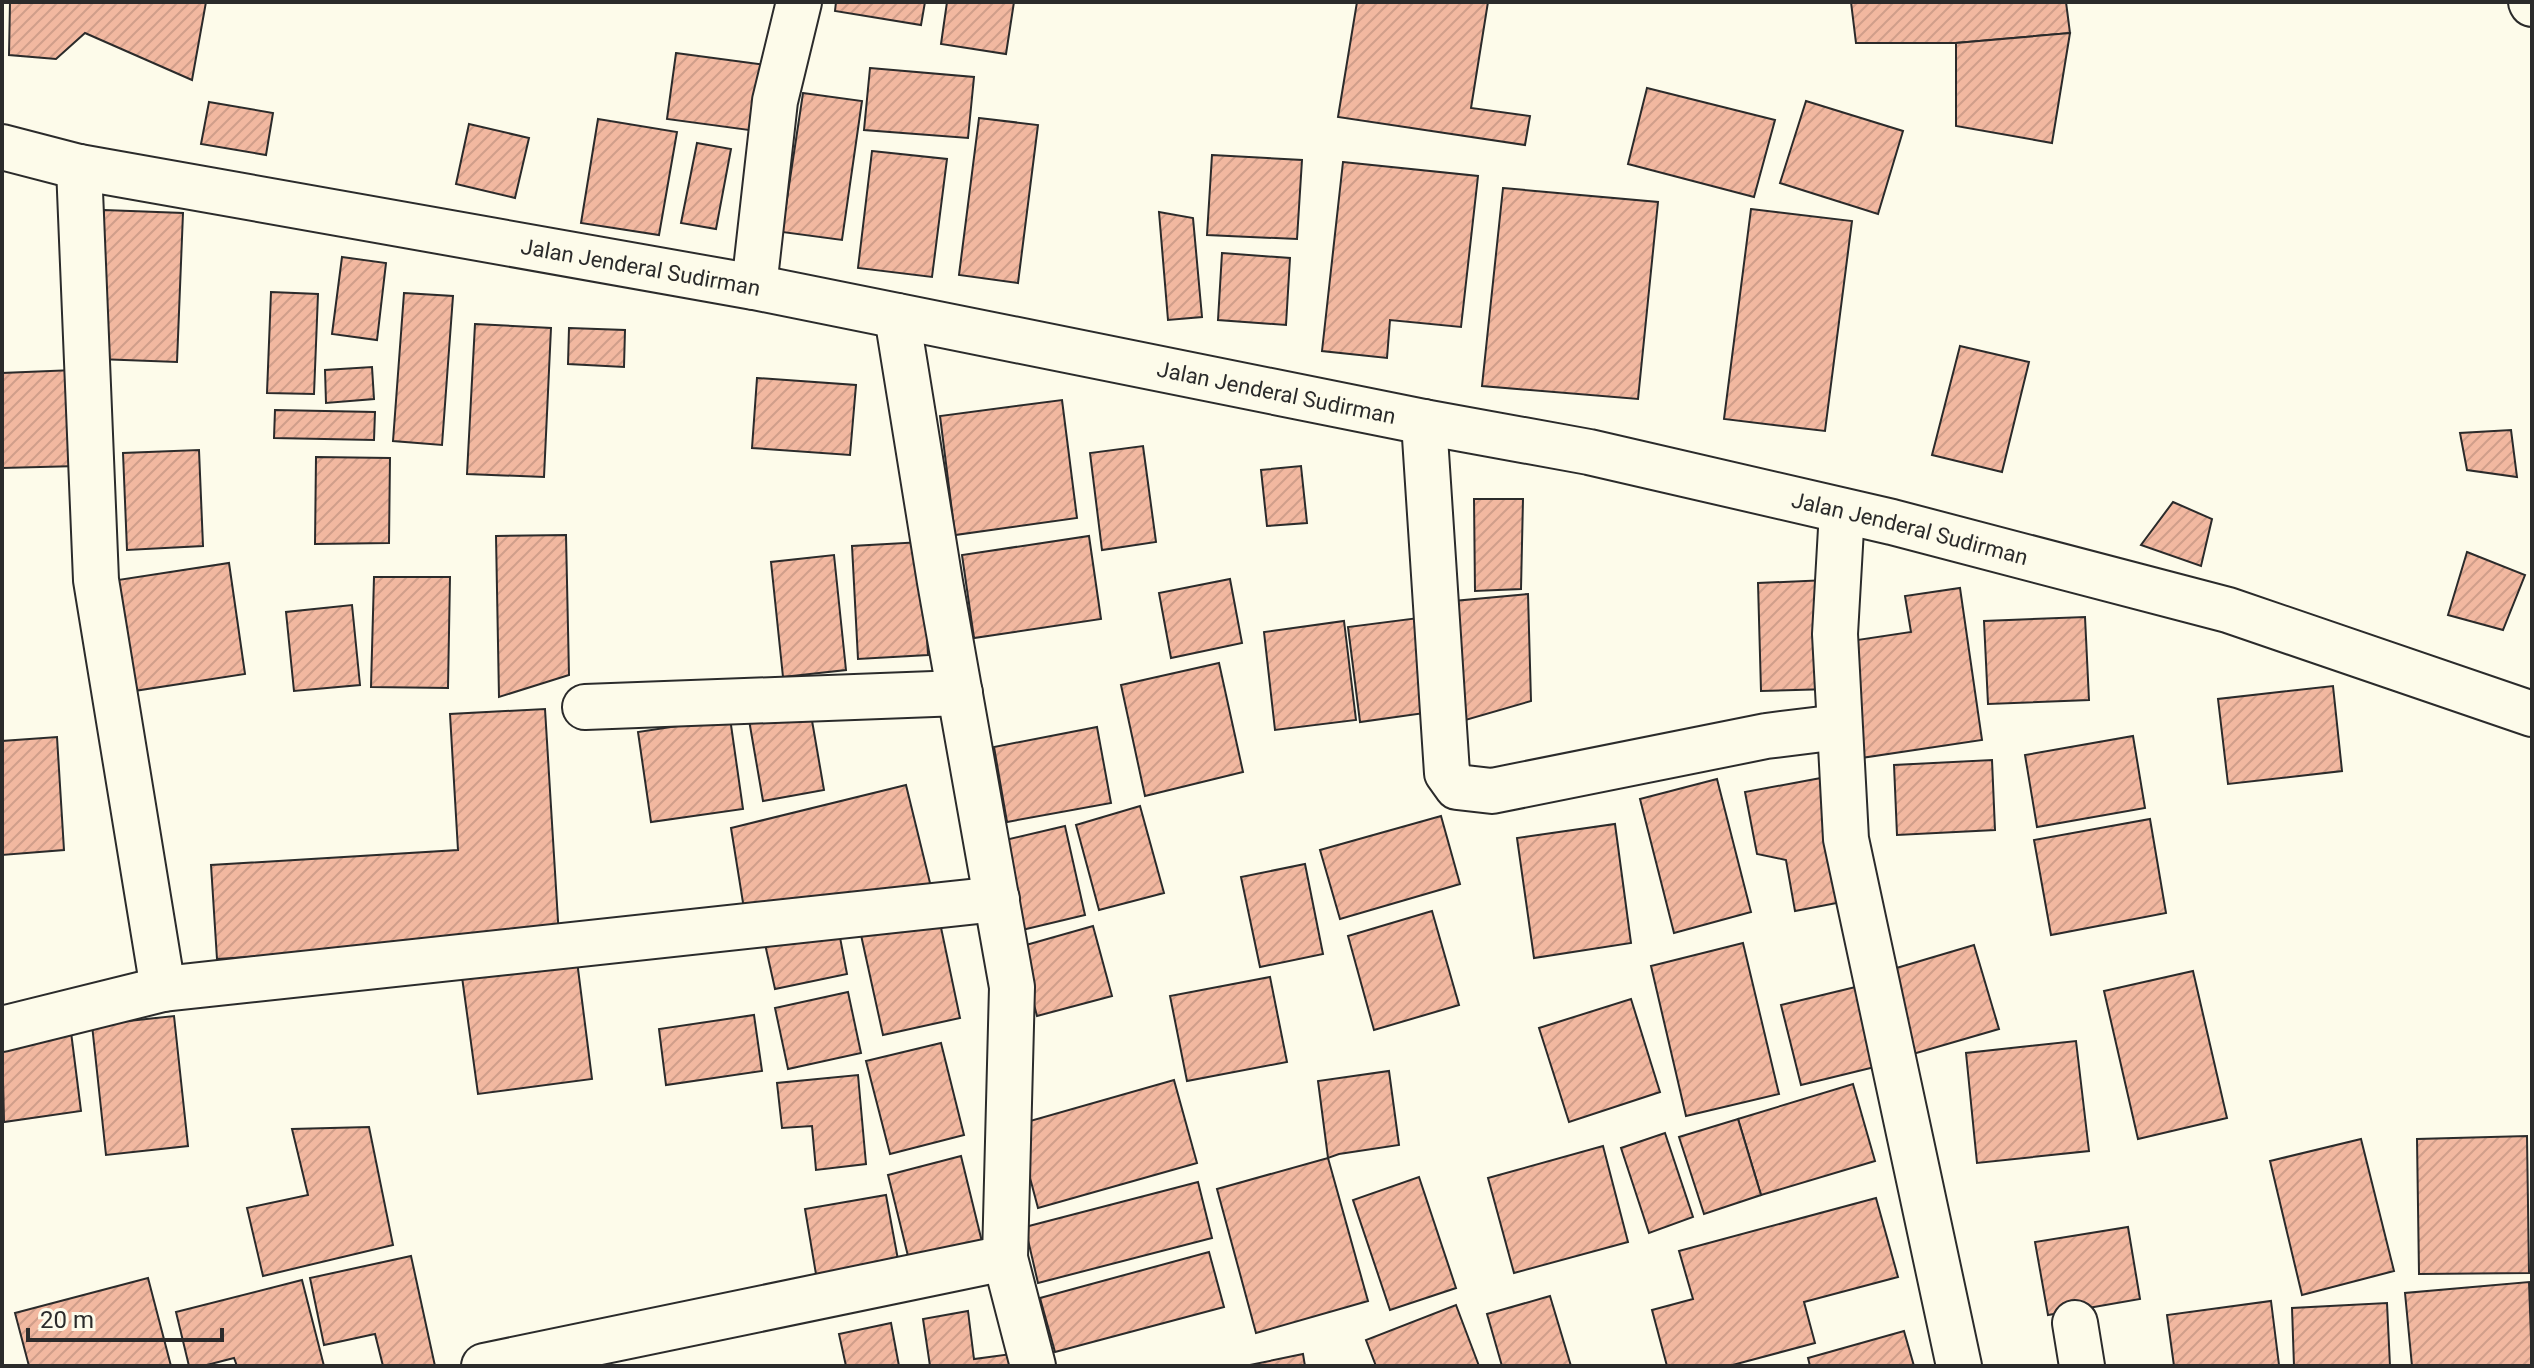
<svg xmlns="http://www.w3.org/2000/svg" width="2534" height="1368" font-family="Roboto,sans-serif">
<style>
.building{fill:url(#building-hatch);stroke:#2b2b2b;stroke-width:2}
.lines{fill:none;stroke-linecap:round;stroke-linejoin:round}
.street-casing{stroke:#2b2b2b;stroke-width:48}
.secondary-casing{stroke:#2b2b2b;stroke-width:48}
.street{stroke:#fdfbea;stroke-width:44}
.secondary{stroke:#fdfbea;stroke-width:44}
.labels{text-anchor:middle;stroke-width:6;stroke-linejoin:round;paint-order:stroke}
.street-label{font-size:22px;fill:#2b2b2b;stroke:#fdfbea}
</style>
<defs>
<pattern id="building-hatch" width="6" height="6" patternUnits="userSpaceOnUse" patternTransform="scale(2)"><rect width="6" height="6" fill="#f2b8a0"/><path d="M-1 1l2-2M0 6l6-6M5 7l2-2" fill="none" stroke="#d09e8a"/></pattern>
</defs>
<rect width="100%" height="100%" fill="#fdfbea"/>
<g class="building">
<path d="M10 2H206L192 80 85 33 56 59 9 55Z"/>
<path d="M836 2H925L921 25 835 11Z"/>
<path d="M947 2H1014L1006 54 941 44Z"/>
<path d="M1357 2H1488L1471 108 1530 116 1525 145 1338 117Z"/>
<path d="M1851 2H2066L2070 33 1956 43H1856Z"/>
<path d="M2070 33 2052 143 1956 126V43Z"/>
<path d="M676 53 765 65 756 131 667 119Z"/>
<path d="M870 68 974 77 968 138 864 130Z"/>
<path d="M1647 88 1775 120 1754 197 1628 164Z"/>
<path d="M803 93 862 101 842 240 782 232Z"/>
<path d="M1806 101 1903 131 1878 214 1780 183Z"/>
<path d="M209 102 273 113 266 155 201 144Z"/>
<path d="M979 118 1038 125 1018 283 959 275Z"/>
<path d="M598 119 677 132 659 235 581 223Z"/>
<path d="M469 124 529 138 515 198 456 184Z"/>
<path d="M697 143 731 149 716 229 681 223Z"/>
<path d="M872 151 947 159 932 277 858 268Z"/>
<path d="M1212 155 1302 160 1297 239 1207 235Z"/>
<path d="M1343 162 1478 176 1461 327 1390 320 1387 358 1322 351Z"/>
<path d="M1503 188 1658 202 1638 399 1482 386Z"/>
<path d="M1751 209 1852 221 1825 431 1724 419Z"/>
<path d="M104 210 183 213 177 362 98 359Z"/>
<path d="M1159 212 1193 218 1202 317 1168 320Z"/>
<path d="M1222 253 1290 258 1286 325 1218 320Z"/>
<path d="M342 257 386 263 377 340 332 334Z"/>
<path d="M271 292 318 294 314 394 267 393Z"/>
<path d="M404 293 453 296 442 445 393 441Z"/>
<path d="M475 324 551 328 544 477 467 474Z"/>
<path d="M569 328 625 330 624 367 568 364Z"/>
<path d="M1960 346 2029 362 2002 472 1932 455Z"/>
<path d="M372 367 374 399 326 403 325 370Z"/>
<path d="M74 370 78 466 3 468 2 373Z"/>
<path d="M757 378 856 385 850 455 752 448Z"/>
<path d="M1062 400 1077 518 955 535 940 416Z"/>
<path d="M275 410 375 412 374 440 274 438Z"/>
<path d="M2511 430 2517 477 2467 470 2460 433Z"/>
<path d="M1143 446 1156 542 1102 550 1090 453Z"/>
<path d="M199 450 203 546 127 550 123 453Z"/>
<path d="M316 457 390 458 389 543 315 544Z"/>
<path d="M1301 466 1307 523 1267 526 1261 470Z"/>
<path d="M1474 499H1523L1521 589 1475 591Z"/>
<path d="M2173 502 2212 519 2201 566 2141 545Z"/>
<path d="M566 535 569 675 499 697 496 536Z"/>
<path d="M1089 536 1101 619 974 638 962 555Z"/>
<path d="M922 542 928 655 858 659 852 546Z"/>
<path d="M2467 552 2525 575 2503 630 2448 615Z"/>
<path d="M834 555 846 670 783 677 771 562Z"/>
<path d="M229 563 245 674 134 691 118 580Z"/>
<path d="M374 577H450L448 688 371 687Z"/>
<path d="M1230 579 1242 643 1171 658 1159 593Z"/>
<path d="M1827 580 1830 689 1761 691 1758 583Z"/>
<path d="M1960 588 1982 740 1861 758 1844 642 1911 632 1905 596Z"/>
<path d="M1528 594 1531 701 1462 721 1454 601Z"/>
<path d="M352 605 360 685 294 691 286 612Z"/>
<path d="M1426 617 1439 711 1360 722 1348 627Z"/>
<path d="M2085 617 2089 700 1988 704 1984 621Z"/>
<path d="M1344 621 1356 720 1275 730 1264 632Z"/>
<path d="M1219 663 1243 772 1145 796 1121 685Z"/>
<path d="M2333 686 2342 771 2228 784 2218 699Z"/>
<path d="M545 709 559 937 217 959 211 865 458 850 450 714Z"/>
<path d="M810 709 824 790 763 801 749 720Z"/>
<path d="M730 718 743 809 651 822 638 732Z"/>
<path d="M1097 727 1111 803 1007 822 994 747Z"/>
<path d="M2133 736 2145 808 2037 827 2025 755Z"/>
<path d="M57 737 64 850 2 855V741Z"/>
<path d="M1992 760 1995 830 1897 835 1894 765Z"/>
<path d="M1821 778 1842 902 1795 911 1786 860 1757 854 1745 792Z"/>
<path d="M1717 779 1751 912 1674 933 1640 799Z"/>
<path d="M906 785 932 891 744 909 731 828Z"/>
<path d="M1140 806 1164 893 1099 910 1076 825Z"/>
<path d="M1441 816 1460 884 1340 919 1320 850Z"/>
<path d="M2150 819 2166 913 2051 935 2034 840Z"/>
<path d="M1615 824 1631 943 1534 958 1517 838Z"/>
<path d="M1065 826 1085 915 1022 930 1001 841Z"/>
<path d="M1305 864 1323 954 1260 967 1241 877Z"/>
<path d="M1432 911 1459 1005 1374 1030 1348 936Z"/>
<path d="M939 918 960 1018 883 1035 861 935Z"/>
<path d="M1093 926 1112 996 1037 1016 1019 947Z"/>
<path d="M838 927 847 974 775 989 765 944Z"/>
<path d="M1743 943 1779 1094 1686 1116 1651 966Z"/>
<path d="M1974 945 1999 1029 1906 1056 1883 972Z"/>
<path d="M577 961 592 1079 478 1094 462 977Z"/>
<path d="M2193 971 2227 1118 2138 1139 2104 991Z"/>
<path d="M1270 977 1287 1062 1187 1081 1170 996Z"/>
<path d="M1868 984 1887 1064 1801 1085 1781 1005Z"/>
<path d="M848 992 861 1053 788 1069 775 1008Z"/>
<path d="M1631 999 1660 1092 1569 1122 1539 1028Z"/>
<path d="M754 1015 762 1071 666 1085 659 1029Z"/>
<path d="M174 1016 188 1146 106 1155 92 1025Z"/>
<path d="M71 1032 81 1111 4 1122 2 1042Z"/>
<path d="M2076 1041 2089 1151 1977 1163 1966 1053Z"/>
<path d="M941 1043 964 1135 890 1154 866 1061Z"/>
<path d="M1389 1071 1399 1145 1339 1154 1328 1158 1318 1081Z"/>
<path d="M858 1075 866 1164 816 1170 812 1126 782 1128 777 1083Z"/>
<path d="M1174 1080 1197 1163 1038 1208 1016 1125Z"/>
<path d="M1853 1084 1875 1161 1761 1195 1738 1119Z"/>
<path d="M1738 1119 1761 1195 1704 1214 1679 1137Z"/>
<path d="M369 1127 393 1245 263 1276 247 1208 308 1195 292 1129Z"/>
<path d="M1665 1133 1693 1217 1649 1233 1621 1148Z"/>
<path d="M2527 1136 2529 1273 2419 1274 2417 1139Z"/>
<path d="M2361 1139 2394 1271 2302 1295 2270 1161Z"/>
<path d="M1603 1146 1628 1242 1514 1273 1488 1178Z"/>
<path d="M961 1156 983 1246 910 1264 888 1175Z"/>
<path d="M1328 1158 1368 1301 1256 1333 1217 1189Z"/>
<path d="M1419 1177 1456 1288 1390 1310 1353 1200Z"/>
<path d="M1198 1182 1212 1238 1038 1283 1025 1227Z"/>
<path d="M886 1195 899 1265 817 1280 805 1209Z"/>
<path d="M1876 1198 1898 1277 1804 1302 1815 1343 1729 1366H1667L1652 1310 1693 1299 1679 1251Z"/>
<path d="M2128 1227 2140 1299 2048 1315 2035 1242Z"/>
<path d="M1209 1252 1224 1307 1055 1352 1040 1298Z"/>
<path d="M411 1256 435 1366H383L375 1334 324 1345 310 1278Z"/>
<path d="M148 1278 171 1366H29L15 1313Z"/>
<path d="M302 1280 324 1366H237L234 1358 203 1366H189L176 1312Z"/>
<path d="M2529 1282 2532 1366H2412L2405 1293Z"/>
<path d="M1550 1296 1571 1366H1502L1487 1314Z"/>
<path d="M2271 1301 2279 1365 2174 1366 2167 1315Z"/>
<path d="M2387 1303 2390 1366H2294L2292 1308Z"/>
<path d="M1456 1305 1479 1366H1376L1366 1340Z"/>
<path d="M968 1311 974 1359 1011 1354 1013 1366H930L923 1319Z"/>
<path d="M891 1323 899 1366H846L839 1334Z"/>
<path d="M1904 1331 1914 1366H1810L1808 1358Z"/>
<path d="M1303 1354 1305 1366H1245Z"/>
</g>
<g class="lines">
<g class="street-casing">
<g id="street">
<path d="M2531 2 2532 4"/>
<path d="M79 167 96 580 163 989"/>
<path d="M754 287 775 101 799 2"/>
<path d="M897 316 940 582 1012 987 1005 1258 1033 1366"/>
<path d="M1424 422 1447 773 1457 787 1492 791 1766 736 1839 727"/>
<path d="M1842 511 1835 634 1846 839 1959 1366"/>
<path d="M585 707 960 693"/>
<path d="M2 1029 163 989 997 899"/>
<path d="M2075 1323 2082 1366"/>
<path d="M484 1366 1005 1258"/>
</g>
</g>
<g class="secondary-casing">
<g id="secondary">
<path id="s1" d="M2 147 79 167 754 287 1424 422 1589 452 1892 522 2228 610 2532 714"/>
</g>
</g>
<use href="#street" class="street"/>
<use href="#secondary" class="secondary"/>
</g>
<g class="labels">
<g class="street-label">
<text dy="8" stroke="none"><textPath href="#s1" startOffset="650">Jalan Jenderal Sudirman</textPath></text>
<text dy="8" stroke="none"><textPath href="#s1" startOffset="1298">Jalan Jenderal Sudirman</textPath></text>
<text dy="8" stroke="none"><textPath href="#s1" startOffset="1946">Jalan Jenderal Sudirman</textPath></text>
</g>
</g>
<rect width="2534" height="1368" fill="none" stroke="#2b2b2b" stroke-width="8"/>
<path d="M28 1328v12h194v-12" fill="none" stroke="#2b2b2b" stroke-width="4"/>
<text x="40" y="1328" font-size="24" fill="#2b2b2b" stroke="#fdfbea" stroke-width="6" paint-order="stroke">20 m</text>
</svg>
